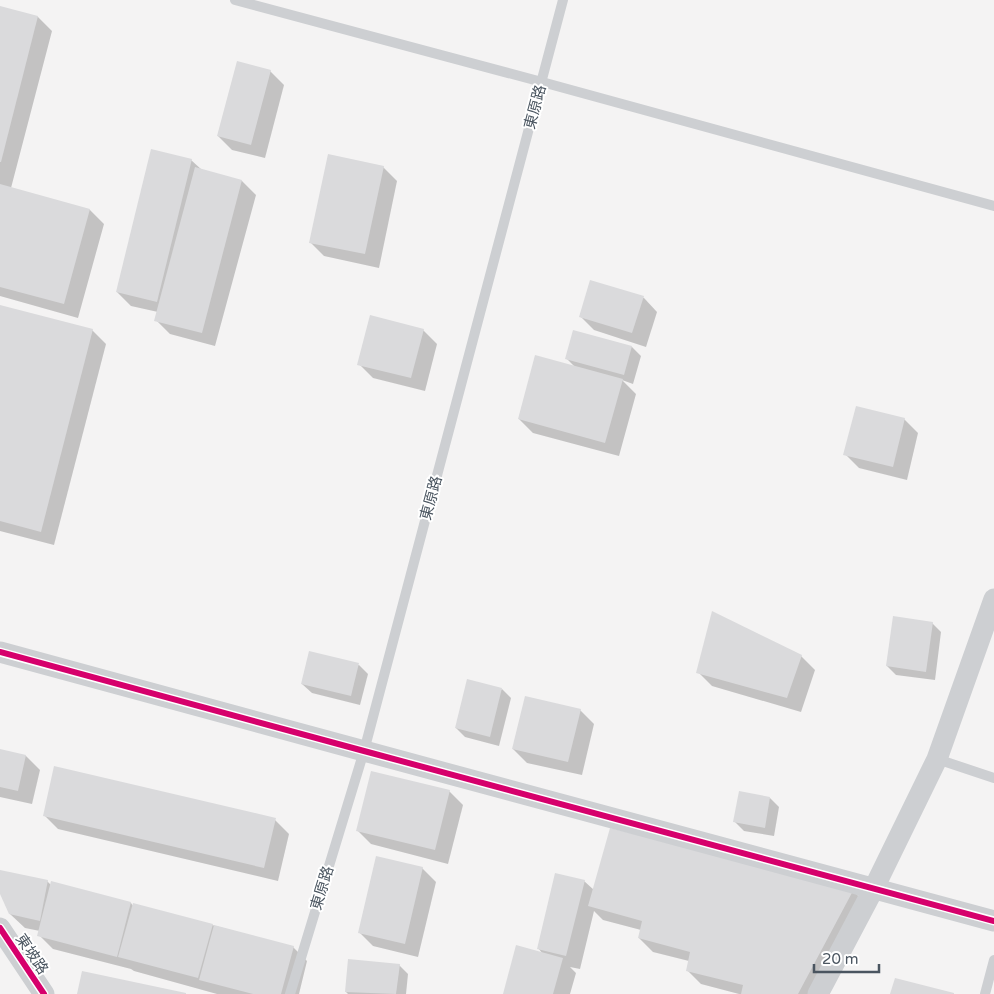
<svg xmlns="http://www.w3.org/2000/svg" width="994" height="994" font-family="'Varela Round','Noto Sans TC',sans-serif">
<style>
.shadow{fill:#0003}
.building{fill:#dadadc}
.lines{fill:none;stroke-linecap:round;stroke-linejoin:round}
.lane{stroke:#cdcfd2;stroke-width:10}
.street{stroke:#cdcfd2;stroke-width:21}
.cycleway-casing{stroke:#fff;stroke-width:9}
.cycleway{stroke:#d6006c;stroke-width:6}
.labels{text-anchor:middle;stroke-width:4;stroke-linejoin:round;paint-order:stroke}
.street-label{font-size:15px;fill:#4a5560;stroke:#fff}
</style>
<rect width="100%" height="100%" fill="#f4f3f3"/>
<g class="shadow">
<path d="M0 7 38 17 52 31 11 188 90 210 104 224 78 318 0 296Z"/>
<path d="M270 71 284 85 265 158 232 150 218 136Z"/>
<path d="M191 160 202 170 242 181 256 195 215 346 170 334 156 320 158 312 131 306 117 292Z"/>
<path d="M383 167 397 181 379 268 324 256 310 242Z"/>
<path d="M591 281 644 298 657 312 646 347 594 330 580 316Z"/>
<path d="M0 307 92 330 106 344 54 545 0 531Z"/>
<path d="M423 330 437 344 425 391 373 378 359 364Z"/>
<path d="M632 347 641 356 633 384 622 380 636 394 619 456 533 433 519 419 575 367 567 359Z"/>
<path d="M904 419 918 433 907 480 859 468 845 454Z"/>
<path d="M932 623 941 632 935 680 896 675 887 666Z"/>
<path d="M801 656 815 670 801 712 712 686 698 672Z"/>
<path d="M359 665 368 674 360 705 312 693 302 684Z"/>
<path d="M502 689 511 698 499 746 465 737 456 728Z"/>
<path d="M580 710 594 724 582 775 527 763 513 749Z"/>
<path d="M0 750 26 756 40 770 32 804 0 797Z"/>
<path d="M449 791 463 805 448 864 371 844 357 830Z"/>
<path d="M770 798 779 807 774 836 744 831 734 821Z"/>
<path d="M44 815 275 820 289 834 278 881 58 829Z"/>
<path d="M422 868 436 882 418 957 373 946 359 932Z"/>
<path d="M0 871 47 881 52 886V883L131 903 133 906 212 925 293 947 307 961 299 994H217L134 971 131 969 53 949 39 935 40 931 25 928 10 914 0 891Z"/>
<path d="M584 881 594 890 853 891 867 904 819 994H739L701 984 687 970 689 961 653 952 639 938 641 930 603 920 594 911 580 969 570 967 576 973 570 994H504L543 954 538 948Z"/>
<path d="M399 965 408 974 406 994H348L346 992Z"/>
</g>
<g class="building">
<path d="M0 6 38 16 1 162H0Z"/>
<path d="M237 61 271 70 251 145 217 136Z"/>
<path d="M151 149 192 159 157 302 116 292Z"/>
<path d="M328 154 384 166 365 254 309 243Z"/>
<path d="M195 167 242 180 202 333 154 321Z"/>
<path d="M0 184 90 209 64 304 0 287Z"/>
<path d="M590 280 644 296 632 333 579 317Z"/>
<path d="M0 305 93 329 41 532 0 521Z"/>
<path d="M370 315 424 329 411 378 357 365Z"/>
<path d="M573 330 632 346 624 375 565 359Z"/>
<path d="M535 355 623 379 605 443 518 419Z"/>
<path d="M856 406 905 418 893 467 843 455Z"/>
<path d="M712 611 802 655 787 698 696 673Z"/>
<path d="M893 616 933 622 926 672 886 666Z"/>
<path d="M309 651 359 663 351 696 301 684Z"/>
<path d="M467 679 502 688 490 737 455 728Z"/>
<path d="M525 696 581 709 568 762 512 749Z"/>
<path d="M0 749 26 755 18 791 0 787Z"/>
<path d="M54 766 276 818 264 868 43 816Z"/>
<path d="M371 771 450 790 435 850 356 831Z"/>
<path d="M739 791 770 797 765 828 733 822Z"/>
<path d="M610 828 854 889 798 994H741L743 985 686 971 690 952 638 938 642 921 588 906Z"/>
<path d="M376 856 423 867 405 944 358 933Z"/>
<path d="M0 870 48 880 40 921 9 914 0 894Z"/>
<path d="M555 873 585 880 566 956 537 949Z"/>
<path d="M51 881 131 902 117 957 37 936Z"/>
<path d="M133 903 213 924 198 978 118 957Z"/>
<path d="M214 925 294 946 281 994H253L199 980Z"/>
<path d="M516 945 563 958 553 994H503Z"/>
<path d="M348 959 400 964 396 994 345 992Z"/>
<path d="M82 971 186 993V994H77Z"/>
<path d="M895 978 954 993V994H890Z"/>
</g>
<g class="lines">
<g class="lane">
<path d="M235 0 542 82 994 206"/>
<path d="M937 759 994 778"/>
<path d="M290 994 364 751 563 0"/>
<path d="M985 994 994 960"/>
</g>
<g class="street">
<path d="M0 652 364 751 994 921"/>
<path d="M0 928 44 994"/>
<path d="M818 994 874 888 937 759 994 599"/>
</g>
<g class="cycleway-casing">
<g id="cycleway">
<path d="M0 652 364 751 994 921"/>
<path d="M0 928 44 994"/>
</g>
</g>
<use href="#cycleway" class="cycleway"/>
</g>
<g class="labels">
<g class="street-label">
<text transform="translate(535 107) rotate(-75)" y="5">東原路</text>
<text transform="translate(431 498) rotate(-75)" y="5">東原路</text>
<text transform="translate(322 888) rotate(-73)" y="5">東原路</text>
<text transform="translate(32 954) rotate(56)" y="5">東坡路</text>
</g>
</g>
<path d="M814 964v8h65v-8" fill="none" stroke="#4a5560" stroke-width="2.5"/>
<text x="822" y="964" font-size="15" fill="#4a5560" stroke="#ffffff" stroke-width="4" paint-order="stroke">20 m</text>
</svg>
